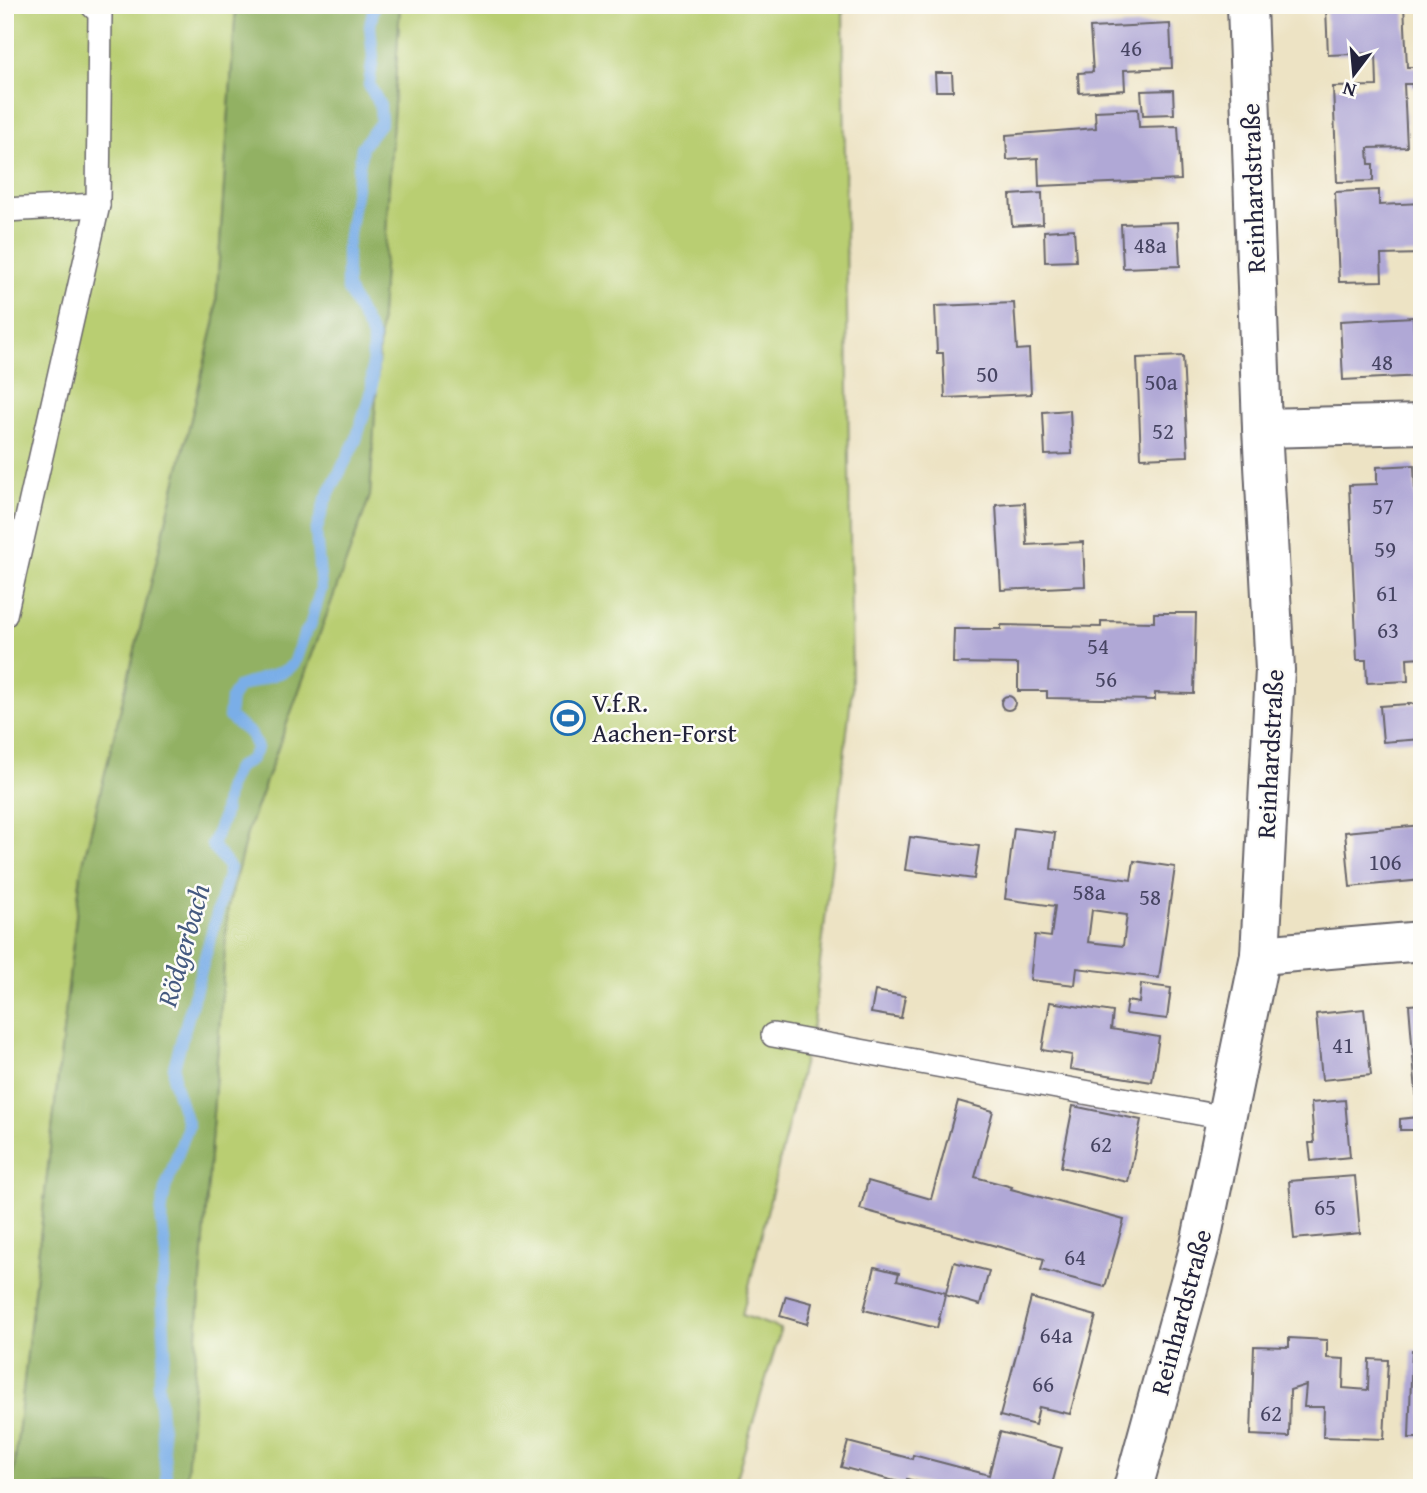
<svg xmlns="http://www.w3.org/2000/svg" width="1427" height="1493" font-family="'Gentium Book Plus',serif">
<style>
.green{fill:#b9ce72;stroke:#6e7856;stroke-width:2}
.forest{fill:#92b164;stroke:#5a6a50;stroke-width:2}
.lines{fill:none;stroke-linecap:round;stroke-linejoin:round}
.stream{stroke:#7aaee7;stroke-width:12}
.building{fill:#b0a8d6;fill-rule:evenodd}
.lane-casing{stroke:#69666b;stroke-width:26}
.street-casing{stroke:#69666b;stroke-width:42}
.secondary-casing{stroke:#69666b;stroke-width:42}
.lane{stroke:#fff;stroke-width:23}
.street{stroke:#fff;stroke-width:38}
.secondary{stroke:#fff;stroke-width:38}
.labels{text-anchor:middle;stroke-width:5;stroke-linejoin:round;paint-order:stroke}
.number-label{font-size:23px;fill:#464462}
.street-label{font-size:26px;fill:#22223b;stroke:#fdfcf7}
.poi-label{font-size:26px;fill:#22223b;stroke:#fdfcf7;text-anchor:start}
.water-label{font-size:28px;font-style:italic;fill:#455a80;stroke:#fdfcf7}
</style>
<rect width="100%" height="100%" fill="#fdfcf7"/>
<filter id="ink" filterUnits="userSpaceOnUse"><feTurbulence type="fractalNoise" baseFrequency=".0143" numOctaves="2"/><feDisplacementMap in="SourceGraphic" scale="14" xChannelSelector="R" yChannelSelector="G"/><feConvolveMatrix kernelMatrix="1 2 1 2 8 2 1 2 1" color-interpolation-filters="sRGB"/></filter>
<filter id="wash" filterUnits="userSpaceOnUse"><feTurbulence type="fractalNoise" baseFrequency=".00686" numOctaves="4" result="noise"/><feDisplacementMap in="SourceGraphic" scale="28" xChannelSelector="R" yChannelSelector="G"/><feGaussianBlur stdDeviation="1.57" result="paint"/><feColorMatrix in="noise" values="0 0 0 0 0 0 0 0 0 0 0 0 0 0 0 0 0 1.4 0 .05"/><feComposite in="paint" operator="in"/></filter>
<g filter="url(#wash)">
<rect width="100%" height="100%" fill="#ede3c4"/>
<g class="green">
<path d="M5 5H236L215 320 81 872 12 1488H5Z"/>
<path d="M400 5H843L852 689 813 1023 742 1315 781 1329 733 1488H186L228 907 248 830 370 496Z"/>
</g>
<path class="forest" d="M236 5H400L370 496 248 830 228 907 186 1488H12L81 872 215 320Z"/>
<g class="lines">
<path class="stream" d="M167 1488 158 1383 165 1351 162 1289 166 1258 161 1214 165 1189 188 1126 174 1082V1067L230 868 212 845 223 818 228 787 237 768 251 759 257 748 251 734 229 717 231 699 238 687 284 671 294 664 304 635 310 626 321 589 316 532 325 501 356 440 372 388 373 337 347 288V249L362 147 381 122 380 105 369 85 373 57 370 26 374 5"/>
</g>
<g id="blocks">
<g class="building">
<path d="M1330 5H1404L1407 67H1422V87H1412V84H1404L1407 147 1368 148 1369 164H1373V181L1337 182 1333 87 1377 86 1376 53 1328 55 1326 8 1331 7Z"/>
<path d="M1170 24 1172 68 1124 70 1125 90 1079 93 1078 73 1093 72 1090 28Z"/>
<path d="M935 73H952L953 91H936Z"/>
<path d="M1173 90 1174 114 1143 115 1141 91Z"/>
<path d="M1138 109 1139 127 1178 126 1181 180 1039 186 1038 158 1007 160 1006 135 1096 128 1095 111Z"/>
<path d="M1379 190V205L1422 203V254L1381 255 1382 281 1339 282 1335 192Z"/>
<path d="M1042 193 1043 224 1012 226 1010 195Z"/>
<path d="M1178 222 1180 266 1123 268 1121 224Z"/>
<path d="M1074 229 1076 261 1045 262 1044 231Z"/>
<path d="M1014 303 1017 350 1029 349 1031 394 945 398 943 353H937L935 306Z"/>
<path d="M1413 317 1415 348H1422V376L1343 380 1340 321Z"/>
<path d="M1183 356 1188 456 1141 458 1137 358Z"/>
<path d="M1070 410 1072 454 1045 455 1043 412Z"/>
<path d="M1414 465 1422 657 1407 658 1408 681 1367 683 1366 660H1357L1349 485 1377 484V467Z"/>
<path d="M1025 503 1027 545 1083 542 1085 586 1001 590 996 505Z"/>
<path d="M1154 613H1196L1194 694 1155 693V700L1047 698V691H1018V664L953 663 954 629H1001V625L1101 627V621L1154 622Z"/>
<circle cx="1008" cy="703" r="7"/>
<path d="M1422 703V739L1383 742 1380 706Z"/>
<path d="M1422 825V880L1350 887 1345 832Z"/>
<path d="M1014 828 1055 833 1051 869 1131 880 1134 861 1175 867 1159 978 1077 968 1075 985 1030 980 1035 935 1051 937 1055 906 1005 899ZM1092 910 1127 915 1123 946 1088 942Z"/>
<path d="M910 837 979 846 974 879 905 870Z"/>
<path d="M1141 984 1171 988 1167 1019 1125 1014 1127 1001 1139 1003Z"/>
<path d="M875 991 905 996 901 1018 871 1013Z"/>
<path d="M1050 1002 1113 1012 1111 1029 1159 1037 1152 1082 1070 1069 1072 1055 1042 1050Z"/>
<path d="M1422 1004V1143H1420L1419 1130H1400V1119L1418 1117 1409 1005Z"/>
<path d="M1364 1009 1371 1075 1322 1080 1316 1014Z"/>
<path d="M1345 1100 1350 1157 1311 1161 1309 1143H1314L1311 1103Z"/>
<path d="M958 1101 993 1111 975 1177 1012 1187 1011 1189 1124 1220 1105 1287 1041 1270 1044 1259 860 1209 868 1181 931 1199Z"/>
<path d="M1073 1106 1141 1120 1128 1182 1061 1167Z"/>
<path d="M1355 1176 1360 1233 1294 1239 1289 1181Z"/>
<path d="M954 1262 989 1271 980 1305 945 1295 937 1328 864 1310 875 1267 899 1273 897 1280 946 1293Z"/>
<path d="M786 1296 812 1303 807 1324 780 1316Z"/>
<path d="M1031 1298 1096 1316 1070 1414 1039 1407 1035 1425 1000 1416Z"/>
<path d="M1289 1338 1327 1340V1358L1344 1359 1343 1388 1368 1390 1369 1359 1388 1360 1384 1439 1323 1437 1324 1407H1304L1306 1385 1290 1390 1289 1437 1251 1435 1254 1346 1289 1347Z"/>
<path d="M1412 1350H1422V1438H1409Z"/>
<path d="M1000 1432 1062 1448 1051 1488H942L907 1479 906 1484 841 1467 848 1442 912 1459 913 1455 989 1475Z"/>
</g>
</g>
</g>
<g filter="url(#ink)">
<use href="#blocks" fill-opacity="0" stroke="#69666b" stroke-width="2"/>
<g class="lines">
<g class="lane-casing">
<g id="lane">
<path d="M5 210 98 205"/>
<path d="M5 615 98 205 100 13 92 5"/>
<path d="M773 1035 1226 1118"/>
</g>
</g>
<g class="street-casing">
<g id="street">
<path d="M1262 428 1422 424"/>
<path d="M1260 955 1422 941"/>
</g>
</g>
<g class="secondary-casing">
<path id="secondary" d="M1133 1488 1200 1245 1260 955 1275 670 1262 428 1247 5"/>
</g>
<use href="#lane" class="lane"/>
<use href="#street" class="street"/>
<use href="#secondary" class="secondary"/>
</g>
</g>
<defs>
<g id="stadium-ring" transform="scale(1.75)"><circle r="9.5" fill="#fdfcf7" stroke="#1f6fb2" stroke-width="1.5"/><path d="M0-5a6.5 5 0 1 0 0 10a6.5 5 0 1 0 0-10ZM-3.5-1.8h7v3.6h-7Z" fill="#1f6fb2"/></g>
</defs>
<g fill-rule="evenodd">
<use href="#stadium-ring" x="568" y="718"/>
</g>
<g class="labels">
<g class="number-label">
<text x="1131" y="56">46</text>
<text x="1150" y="253">48a</text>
<text x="1382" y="370">48</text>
<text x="987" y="382">50</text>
<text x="1161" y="390">50a</text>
<text x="1163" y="439">52</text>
<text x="1383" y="514">57</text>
<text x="1385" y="557">59</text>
<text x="1387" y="601">61</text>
<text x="1388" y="638">63</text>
<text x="1098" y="654">54</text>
<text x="1106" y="687">56</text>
<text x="1385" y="870">106</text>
<text x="1089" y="900">58a</text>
<text x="1150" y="905">58</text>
<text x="1343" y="1053">41</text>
<text x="1101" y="1152">62</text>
<text x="1325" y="1215">65</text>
<text x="1075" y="1265">64</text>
<text x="1056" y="1343">64a</text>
<text x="1043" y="1392">66</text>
<text x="1271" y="1421">62</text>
</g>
<g class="street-label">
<text transform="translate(1253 188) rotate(-92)" y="9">Reinhardstraße</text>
<text transform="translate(1270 754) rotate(-87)" y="9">Reinhardstraße</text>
<text transform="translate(1181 1312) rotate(-75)" y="9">Reinhardstraße</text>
</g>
<g class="poi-label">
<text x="592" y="712">V.f.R.<tspan x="592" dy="30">Aachen-Forst</tspan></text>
</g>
<g class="water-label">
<text transform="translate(183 945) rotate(-74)" y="10">Rödgerbach</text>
</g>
</g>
<rect width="1427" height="1493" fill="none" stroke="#fdfcf7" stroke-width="28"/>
<g transform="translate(1354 74) rotate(196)" stroke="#fdfcf7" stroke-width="5" paint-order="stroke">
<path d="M0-5L12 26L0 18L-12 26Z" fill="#22223b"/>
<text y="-10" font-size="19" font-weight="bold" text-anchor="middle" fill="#22223b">N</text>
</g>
</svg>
